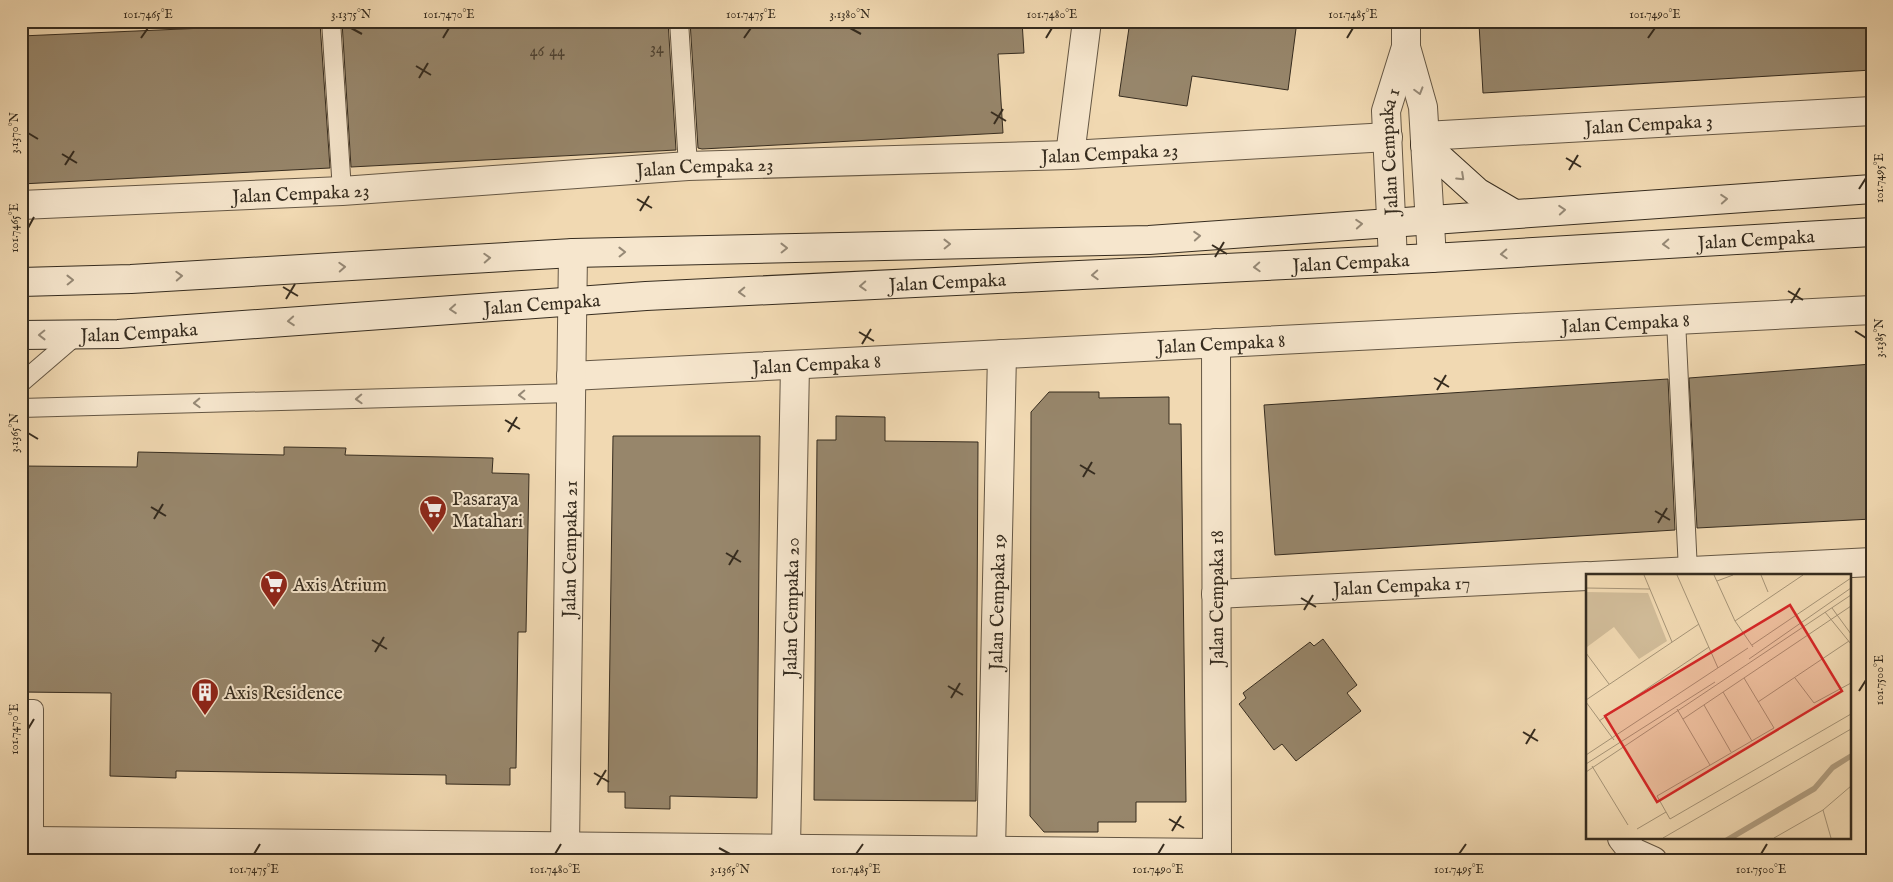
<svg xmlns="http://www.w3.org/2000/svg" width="1893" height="882" font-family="'IM FELL English',serif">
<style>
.building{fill:#97866b;stroke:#362c1f}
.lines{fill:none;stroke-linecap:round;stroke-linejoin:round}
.service-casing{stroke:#655744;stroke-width:20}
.minor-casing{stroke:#655744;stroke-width:30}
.tertiary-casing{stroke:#655744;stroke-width:30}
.secondary-casing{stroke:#362c1f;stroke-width:30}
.service{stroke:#f6e6cd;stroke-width:18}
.minor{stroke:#f6e6cd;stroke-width:28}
.tertiary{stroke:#f6e6cd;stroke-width:28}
.secondary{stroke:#f6e6cd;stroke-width:28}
.oneway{stroke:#968976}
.ticks{fill:none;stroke:#362c1f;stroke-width:2}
.labels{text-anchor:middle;stroke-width:4;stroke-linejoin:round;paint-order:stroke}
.number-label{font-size:16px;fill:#4e4232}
.street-label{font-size:19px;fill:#362c1f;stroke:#f6e6cd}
.poi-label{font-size:19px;fill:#362c1f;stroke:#f6e6cd;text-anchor:start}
.inset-road{fill:none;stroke:#a69477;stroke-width:1}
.view{fill:#d62828;fill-opacity:0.15;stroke:#d62828;stroke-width:2.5}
.inset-edge{fill:none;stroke:#362c1f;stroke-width:2.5}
.neatline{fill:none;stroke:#362c1f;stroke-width:2}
.ticks-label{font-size:12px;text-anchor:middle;fill:#362c1f}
</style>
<rect width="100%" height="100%" fill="#f1d9b2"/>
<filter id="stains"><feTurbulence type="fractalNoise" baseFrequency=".004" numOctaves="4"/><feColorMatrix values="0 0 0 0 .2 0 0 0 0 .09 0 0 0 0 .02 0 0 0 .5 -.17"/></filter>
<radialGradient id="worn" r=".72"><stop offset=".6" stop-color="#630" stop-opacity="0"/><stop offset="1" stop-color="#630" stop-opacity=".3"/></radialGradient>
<g class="building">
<path d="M368 21H668L676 150 351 167 342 22Z"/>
<path d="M690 21H1022L1024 53 998 54 1003 133 702 149 698 148Z"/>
<path d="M1130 21H1297L1288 90 1192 76 1187 106 1119 96Z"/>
<path d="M1522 21H1872V70L1483 93 1479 24Z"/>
<path d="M320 23 330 168 21 184V36Z"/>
<path d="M1872 364V519L1697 528 1689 378Z"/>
<path d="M1668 379 1675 530 1275 555 1264 405Z"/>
<path d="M1049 392H1099V398L1169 397V424H1181L1186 802H1136V822H1098V832H1044L1030 816 1031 412Z"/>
<path d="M836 416 885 417V441L978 442 976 801 814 800 817 440H836Z"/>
<path d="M613 436H760L757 798 670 796V809L625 808V792H608Z"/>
<path d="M284 447 346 448 345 455 493 458 492 473 529 474 526 632H518L516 768H510V785L446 784V775L176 771V778L110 776 111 693 21 692V466L137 467 138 452 284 455Z"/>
<path d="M1323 639 1357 685 1347 693 1361 711 1296 761 1282 744 1274 750 1239 704 1246 698 1243 693 1310 642 1314 646Z"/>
</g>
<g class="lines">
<g class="service-casing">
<g id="service">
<path d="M331 21 342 191"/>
<path d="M679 21 688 166"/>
<path d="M1676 320 1688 571"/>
<path d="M21 383 78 334"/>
<path d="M21 408 571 393"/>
<path d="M21 709H34V841"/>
</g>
</g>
<g class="minor-casing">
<g id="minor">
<path id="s1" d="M1425 136 1872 111"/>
<path d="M1070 155 1087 21"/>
<path id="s2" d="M21 205 342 191 688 166 1070 155 1388 137"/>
<path id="s3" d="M571 376 1872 310"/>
<path d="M1593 576 1872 562"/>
<path id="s4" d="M1216 594 1587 576"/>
<path d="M1622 838 1633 852 1653 861"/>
<path id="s5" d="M565 847 573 253"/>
<path id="s6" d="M786 848 795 365"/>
<path id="s7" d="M991 851 1002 354"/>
<path d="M33 861 34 841 1217 853 1216 343"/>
</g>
</g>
<g class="tertiary-casing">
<g id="tertiary">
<path d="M1406 47 1423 107 1432 258"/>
<path id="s8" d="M1393 260 1386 111 1406 47V21"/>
</g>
</g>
<g class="secondary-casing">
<g id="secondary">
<path d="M1425 145 1477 192 1513 213"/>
<path d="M21 282 131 279 573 253 1149 240 1872 189"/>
<path id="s9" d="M21 335 118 334 646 296 1432 258 1872 232"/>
</g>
</g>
<use href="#service" class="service"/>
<use href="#minor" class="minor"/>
<use href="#tertiary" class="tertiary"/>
<use href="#secondary" class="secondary"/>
</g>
<defs><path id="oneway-chevron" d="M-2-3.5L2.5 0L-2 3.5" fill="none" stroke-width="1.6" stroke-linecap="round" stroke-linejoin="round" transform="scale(1.25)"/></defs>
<g class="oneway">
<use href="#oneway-chevron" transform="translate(1419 91) rotate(74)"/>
<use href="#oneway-chevron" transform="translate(1461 177) rotate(43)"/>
<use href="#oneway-chevron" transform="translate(1724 199) rotate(-4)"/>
<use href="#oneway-chevron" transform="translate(1562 210) rotate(-4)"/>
<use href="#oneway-chevron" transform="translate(1359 224) rotate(-4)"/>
<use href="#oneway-chevron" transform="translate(1197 236) rotate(-4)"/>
<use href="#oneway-chevron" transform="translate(947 244) rotate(-1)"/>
<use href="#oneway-chevron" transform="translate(1666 244) rotate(177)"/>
<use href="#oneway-chevron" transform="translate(784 248) rotate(-1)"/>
<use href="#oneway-chevron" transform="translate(622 252) rotate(-1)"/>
<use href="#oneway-chevron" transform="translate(1504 254) rotate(177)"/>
<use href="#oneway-chevron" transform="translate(487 258) rotate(-3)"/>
<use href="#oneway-chevron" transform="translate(342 267) rotate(-3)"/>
<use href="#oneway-chevron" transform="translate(1257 267) rotate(177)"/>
<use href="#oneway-chevron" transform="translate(1095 275) rotate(177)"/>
<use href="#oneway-chevron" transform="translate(179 276) rotate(-3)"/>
<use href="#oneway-chevron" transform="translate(70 280) rotate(-1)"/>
<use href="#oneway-chevron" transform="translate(863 286) rotate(177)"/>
<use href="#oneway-chevron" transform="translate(742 292) rotate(178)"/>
<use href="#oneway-chevron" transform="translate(453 309) rotate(176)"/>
<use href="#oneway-chevron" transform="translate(291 321) rotate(176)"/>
<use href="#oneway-chevron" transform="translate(42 335) rotate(179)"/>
<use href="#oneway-chevron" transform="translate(522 395) rotate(178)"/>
<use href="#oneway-chevron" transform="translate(359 399) rotate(178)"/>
<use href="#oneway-chevron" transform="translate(197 403) rotate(178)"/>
</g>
<path class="ticks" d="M351 28 362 34M850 28 861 34M141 38 148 28M443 38 449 28M744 38 751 28M1046 38 1052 28M1347 38 1353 28M1648 38 1655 28M416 66 431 75M419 78 428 63M991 112 1006 121M994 124 1003 109M28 133 38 139M62 154 77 163M1566 158 1581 167M65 165 74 151M1569 170 1578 155M1859 189 1866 178M637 199 652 208M640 211 649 196M28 228 34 217M1212 245 1227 254M1215 257 1224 242M283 287 298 296M1788 291 1803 300M286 299 295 284M1791 303 1800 288M1855 331 1866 338M859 332 874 341M862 344 871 329M1434 378 1449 387M1437 390 1446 375M505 420 520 429M508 432 517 417M28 433 38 439M1080 465 1095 474M1083 477 1092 462M151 507 166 516M1655 511 1670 520M154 519 163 504M1658 523 1667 508M726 553 741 562M729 565 738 550M1301 598 1316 607M1304 610 1313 595M372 640 387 649M375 652 384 637M948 686 963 695M1859 691 1866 680M951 698 960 683M28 729 34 719M1523 732 1538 741M1526 744 1535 729M594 773 609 782M597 785 606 770M1169 819 1184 828M1172 831 1181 816M719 848 730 854M254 854 260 844M555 854 561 844M856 854 863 844M1158 854 1164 844M1459 854 1466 844M1761 854 1767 844"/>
<defs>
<g id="supermarket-pin" transform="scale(1.4375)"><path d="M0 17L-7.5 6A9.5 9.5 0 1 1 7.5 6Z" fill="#8f2418" stroke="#f6e6cd"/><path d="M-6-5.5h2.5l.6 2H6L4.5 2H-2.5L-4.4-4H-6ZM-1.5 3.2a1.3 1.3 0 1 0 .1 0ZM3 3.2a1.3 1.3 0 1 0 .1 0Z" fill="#fff"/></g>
<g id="building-pin" transform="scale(1.4375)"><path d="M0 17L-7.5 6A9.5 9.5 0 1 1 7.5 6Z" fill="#8f2418" stroke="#f6e6cd"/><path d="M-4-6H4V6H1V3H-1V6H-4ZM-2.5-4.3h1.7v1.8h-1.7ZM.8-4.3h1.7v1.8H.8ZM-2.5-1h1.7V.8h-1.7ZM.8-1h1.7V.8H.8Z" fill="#fff"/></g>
</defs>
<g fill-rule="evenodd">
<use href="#supermarket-pin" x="433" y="509"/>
<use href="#supermarket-pin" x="274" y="584"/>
<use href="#building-pin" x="205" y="692"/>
</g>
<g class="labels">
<g class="number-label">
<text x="657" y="53">34</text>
<text x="537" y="56">46</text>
<text x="557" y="56">44</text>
</g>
<g class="street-label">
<text dy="7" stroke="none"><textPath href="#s1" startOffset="224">Jalan Cempaka 3</textPath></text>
<text dy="7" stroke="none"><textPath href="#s2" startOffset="1090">Jalan Cempaka 23</textPath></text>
<text dy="7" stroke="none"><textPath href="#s8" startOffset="109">Jalan Cempaka 1</textPath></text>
<text dy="7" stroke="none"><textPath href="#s2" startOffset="685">Jalan Cempaka 23</textPath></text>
<text dy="7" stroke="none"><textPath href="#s2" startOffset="280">Jalan Cempaka 23</textPath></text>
<text dy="7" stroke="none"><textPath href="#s9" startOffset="1738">Jalan Cempaka</textPath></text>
<text dy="7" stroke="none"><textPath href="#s9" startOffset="1332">Jalan Cempaka</textPath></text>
<text dy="7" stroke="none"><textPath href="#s9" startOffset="928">Jalan Cempaka</textPath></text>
<text dy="7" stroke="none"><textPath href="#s9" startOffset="522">Jalan Cempaka</textPath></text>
<text dy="7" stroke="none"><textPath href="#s3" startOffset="1056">Jalan Cempaka 8</textPath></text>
<text dy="7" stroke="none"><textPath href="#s9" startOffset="118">Jalan Cempaka</textPath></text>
<text dy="7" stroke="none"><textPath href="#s3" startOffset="651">Jalan Cempaka 8</textPath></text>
<text dy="7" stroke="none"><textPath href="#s3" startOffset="246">Jalan Cempaka 8</textPath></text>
<text dy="7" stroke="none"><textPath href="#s5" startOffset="298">Jalan Cempaka 21</textPath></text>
<text dy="7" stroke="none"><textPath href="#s4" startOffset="186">Jalan Cempaka 17</textPath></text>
<text transform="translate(1216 598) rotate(-90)" y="7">Jalan Cempaka 18</text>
<text dy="7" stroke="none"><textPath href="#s7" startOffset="249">Jalan Cempaka 19</textPath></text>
<text dy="7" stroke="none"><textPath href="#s6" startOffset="241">Jalan Cempaka 20</textPath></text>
</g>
<g class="poi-label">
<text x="452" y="505">Pasaraya<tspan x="452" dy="22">Matahari</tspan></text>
<text x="293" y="591">Axis Atrium</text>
<text x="224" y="699">Axis Residence</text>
</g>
</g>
<g transform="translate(1586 574)">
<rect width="265" height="265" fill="#f1d9b2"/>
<path d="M0 18 62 19 81 67 53 85 28 53 1 73Z" fill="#d1bc99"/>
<path d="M265 179V185L248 196 230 217 150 264H139L227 212 245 191Z" fill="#b19e80"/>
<path class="inset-road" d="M58 1 86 68M91 1 132 94M128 1 149 47 167 73M175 1 182 18M131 7 147 1M0 14 64 15M246 34 265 60M239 38 265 70M149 47 217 1M166 71 265 4M0 79 23 110M163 85 265 14M158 104 188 154 71 222 84 245 265 140M209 104 228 129 265 109M137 118 166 167M0 126 113 50M0 128 28 166M172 128 263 67M118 131 145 178M91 135 124 191M97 145 265 32M13 147 123 73M0 181 162 74M0 190 129 108M6 192 42 251M0 198 265 21M237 236 245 264M51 255 80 238M77 264 265 155M188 264 237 236 265 212"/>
<path class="view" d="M204 31 256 117 71 228 19 142Z"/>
<rect width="265" height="265" class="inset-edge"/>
</g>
<rect width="1893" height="882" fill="none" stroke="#f1d9b2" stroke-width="55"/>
<rect x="28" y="28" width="1838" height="826" class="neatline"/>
<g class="ticks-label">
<text x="148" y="18">101.7465°E</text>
<text x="351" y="18">3.1375°N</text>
<text x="449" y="18">101.7470°E</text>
<text x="751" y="18">101.7475°E</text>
<text x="850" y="18">3.1380°N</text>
<text x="1052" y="18">101.7480°E</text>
<text x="1353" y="18">101.7485°E</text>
<text x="1655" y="18">101.7490°E</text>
<text transform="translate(14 133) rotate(-90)" y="4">3.1370°N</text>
<text transform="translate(1879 178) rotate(-90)" y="4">101.7495°E</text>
<text transform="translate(14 228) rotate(-90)" y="4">101.7465°E</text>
<text transform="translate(1879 338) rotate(-90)" y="4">3.1385°N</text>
<text transform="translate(14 433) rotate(-90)" y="4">3.1365°N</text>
<text transform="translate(1879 680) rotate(-90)" y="4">101.7500°E</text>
<text transform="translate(14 729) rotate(-90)" y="4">101.7470°E</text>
<text x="254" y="873">101.7475°E</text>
<text x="555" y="873">101.7480°E</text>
<text x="730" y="873">3.1365°N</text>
<text x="856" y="873">101.7485°E</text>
<text x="1158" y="873">101.7490°E</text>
<text x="1459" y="873">101.7495°E</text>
<text x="1761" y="873">101.7500°E</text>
</g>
<rect width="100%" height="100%" filter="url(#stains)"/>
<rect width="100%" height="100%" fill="url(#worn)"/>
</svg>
